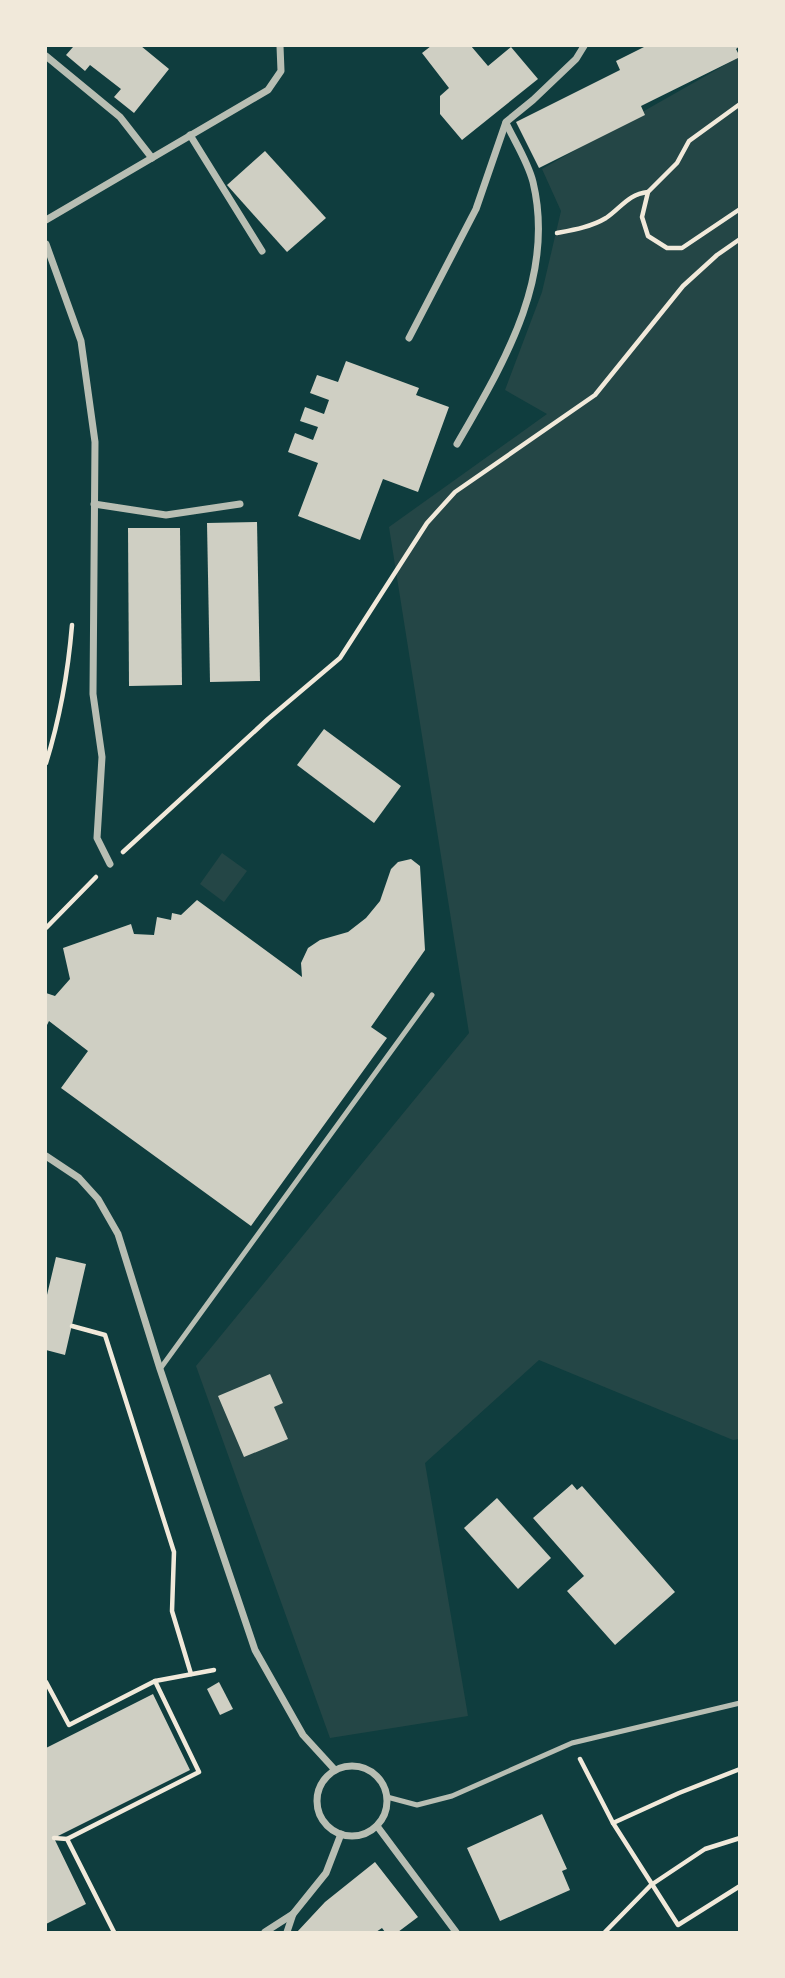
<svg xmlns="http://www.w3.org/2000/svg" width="785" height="1978" font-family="Lora,serif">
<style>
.green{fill:#244646}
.building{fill:#cfcfc3}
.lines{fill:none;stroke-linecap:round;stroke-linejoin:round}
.path{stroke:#f1e9da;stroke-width:4.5}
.service{stroke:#b8beb3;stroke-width:5}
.minor{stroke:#b8beb3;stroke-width:7}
</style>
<rect width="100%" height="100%" fill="#0f3d3e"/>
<g class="green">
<path d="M739 57V1439L733 1440 539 1360 425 1463 468 1716 330 1738 196 1366 469 1033 389 527 547 414 505 390 542 292 561 211 542 169Z"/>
<path d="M222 853 247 871 224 902 200 884Z"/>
</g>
<g class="building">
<path d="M71 46H141L169 69 134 113 114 97 121 89 90 65 85 71 66 55 73 47Z"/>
<path d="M431 46H471L488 66 511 47 538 79 462 140 440 114V96L449 88 422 53Z"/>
<path d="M646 46H740L736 49 740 57 641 106 645 115 539 168 516 122 620 70 616 61Z"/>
<path d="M265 151 326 218 287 252 227 185Z"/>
<path d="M346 361 419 388 416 395 449 407 418 492 383 479 360 540 298 516 318 463 288 452 295 433 313 440 318 427 300 421 305 407 324 414 329 400 310 393 317 375 338 382Z"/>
<path d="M257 522 260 681 210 682 207 523Z"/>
<path d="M128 528H180L182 685 129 686Z"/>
<path d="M324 729 401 786 374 823 297 765Z"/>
<path d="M411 859 420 866 425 950 371 1027 387 1038 251 1226 61 1088 88 1051 49 1021 46 1027V993L55 996 70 979 63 948 131 924 134 934 154 935 157 917 171 920 172 913 181 915 197 900 302 977 301 963 308 948 320 940 348 932 366 918 380 901 391 869 398 862Z"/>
<path d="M56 1257 86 1264 65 1355 46 1350V1295H47Z"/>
<path d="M270 1374 283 1403 274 1407 288 1439 244 1457 218 1396Z"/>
<path d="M572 1484 577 1490 582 1486 675 1592 615 1645 567 1591 584 1576 533 1518Z"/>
<path d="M497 1498 551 1558 518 1589 464 1528Z"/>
<path d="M219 1682 233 1709 220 1715 207 1689Z"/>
<path d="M153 1694 190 1770 54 1838 86 1904 46 1924V1748Z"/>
<path d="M542 1814 567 1869 562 1871 570 1890 500 1921 467 1848Z"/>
<path d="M375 1862 418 1917 398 1932H385L382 1928 376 1932H297L325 1902Z"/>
</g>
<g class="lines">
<g class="path">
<path d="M740 104 689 141 677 163 648 192 642 217 648 236 667 248H682L740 209"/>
<path d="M557 233C573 230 591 227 606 218 621 208 628 194 648 192"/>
<path d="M46 763C60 718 68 673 72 625"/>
<path d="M123 852 268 719 340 658 427 523 455 492 595 395 683 286 717 255 740 239"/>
<path d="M46 928 96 877"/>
<path d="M72 1326 105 1335 174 1552 172 1611 191 1674"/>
<path d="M155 1681 214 1670"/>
<path d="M46 1682 69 1725 155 1681 199 1772 67 1839"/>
<path d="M580 1759 613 1823 678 1925 740 1886"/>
<path d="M613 1823 679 1793 740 1769"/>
<path d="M54 1838 67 1839 114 1932"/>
<path d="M605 1932 651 1885 705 1849 740 1838"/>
</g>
<g class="service">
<path d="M160 1369 432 995"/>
<path d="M387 1797 417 1805 452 1796 572 1743 740 1703"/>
</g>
<g class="minor">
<path d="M46 56 120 117 152 158"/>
<path d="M190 135 262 251"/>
<path d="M46 220 268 90 281 71 280 46"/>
<path d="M46 244 81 341 95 442 93 694 102 757 97 838 110 864"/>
<path d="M409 338 476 209 506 122 533 100 576 59 584 46"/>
<path d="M457 444C503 364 556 278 533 182 528 162 515 142 506 123"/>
<path d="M94 504 166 515 240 504"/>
<path d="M46 1156 79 1178 98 1199 118 1234 160 1369 255 1650 303 1735 335 1770"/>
<circle cx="352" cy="1801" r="35"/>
<path d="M377 1826 456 1932"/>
<path d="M265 1932 293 1914 326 1873 341 1834"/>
<path d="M287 1932 293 1914"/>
</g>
</g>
<rect width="785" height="1978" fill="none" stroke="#f1e9da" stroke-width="94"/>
</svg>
